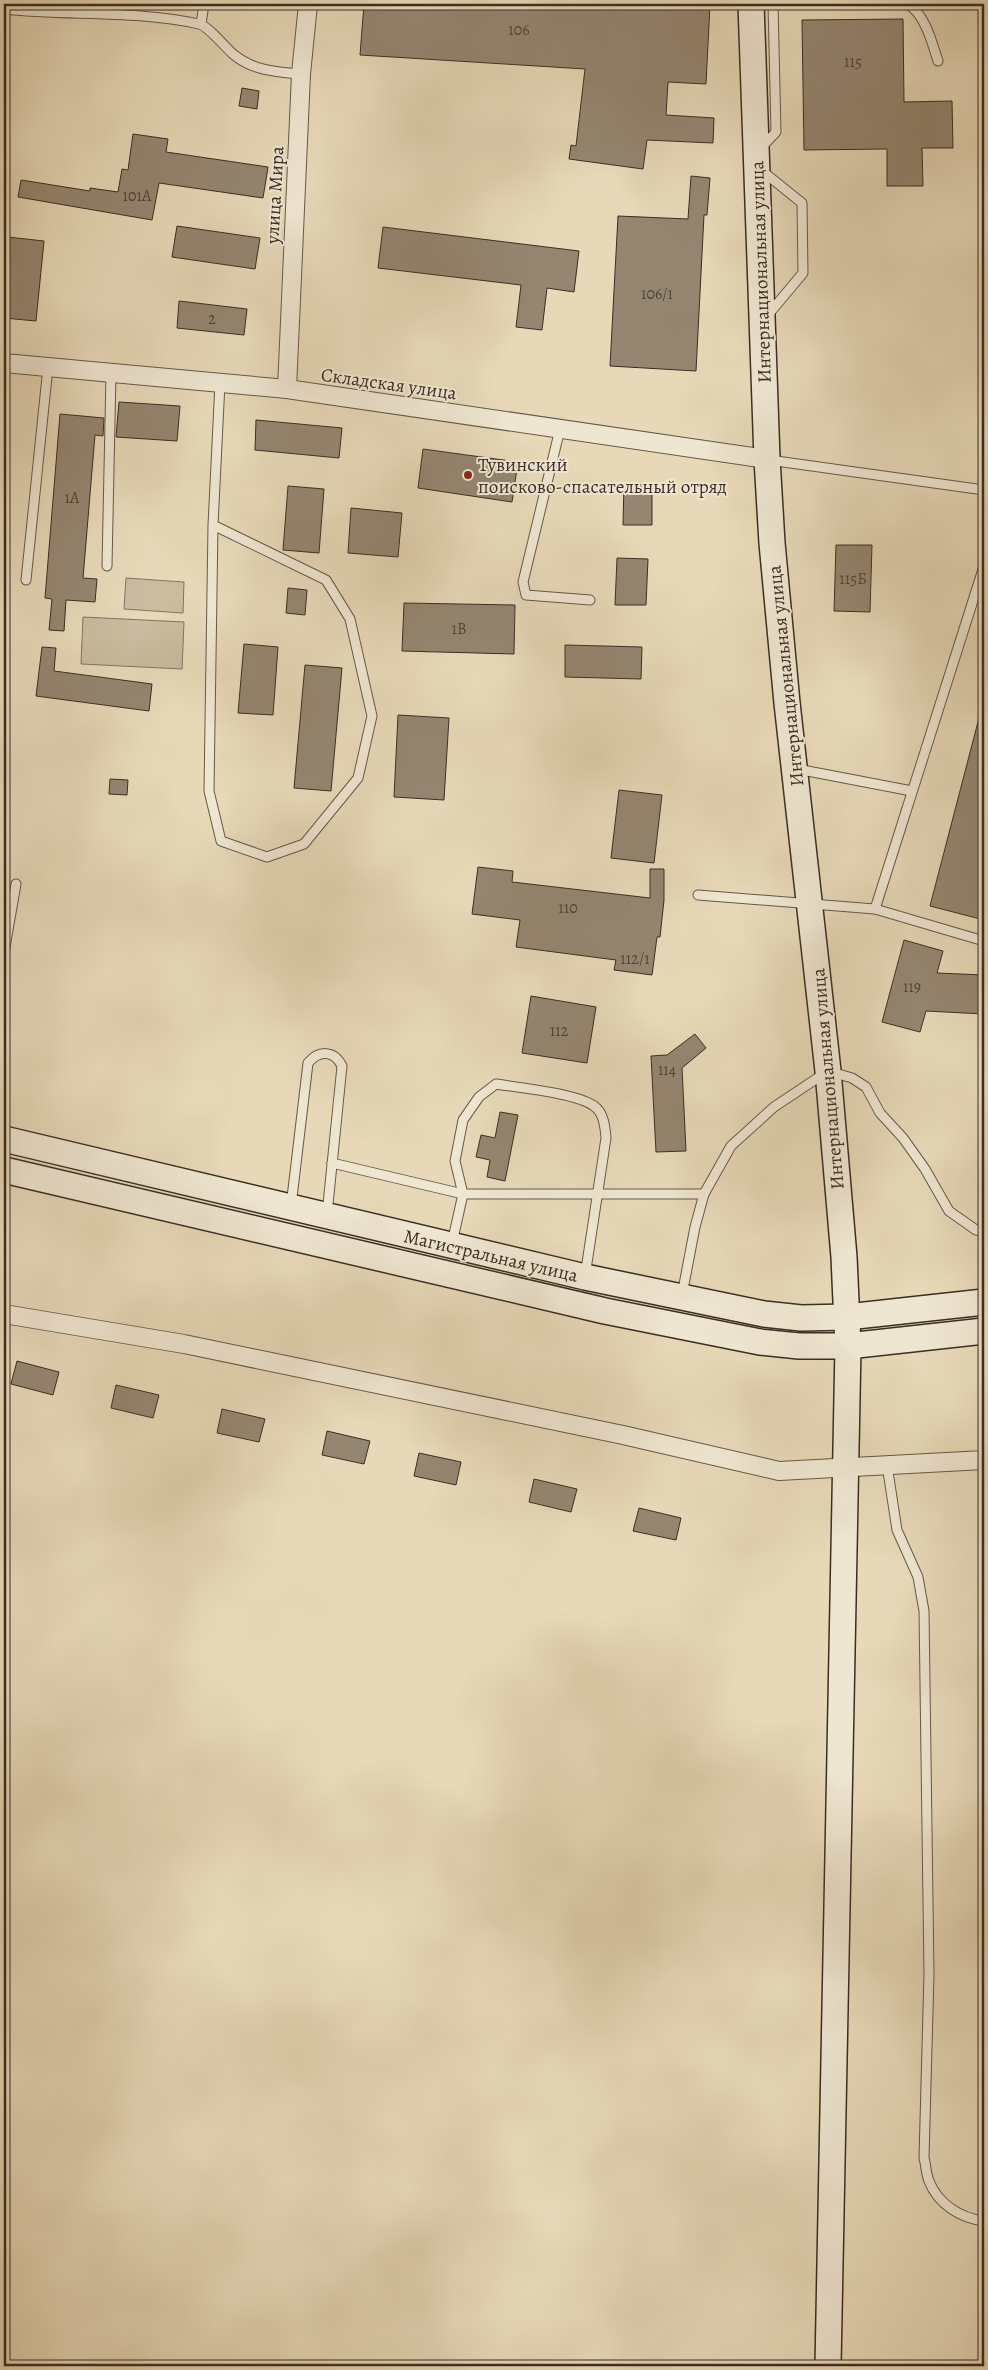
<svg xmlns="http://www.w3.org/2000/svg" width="988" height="2370" font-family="Alegreya,serif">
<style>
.green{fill:#cabc9f;stroke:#837462}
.building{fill:#958671;stroke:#3c2d24}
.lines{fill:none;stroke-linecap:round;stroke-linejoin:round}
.lane-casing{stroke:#675849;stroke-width:11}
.street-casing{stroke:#675849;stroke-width:20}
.secondary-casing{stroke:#3c2d24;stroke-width:28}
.lane{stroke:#efe6d1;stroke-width:9}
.street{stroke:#efe6d1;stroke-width:18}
.secondary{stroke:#efe6d1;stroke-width:25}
.poi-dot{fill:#8f2418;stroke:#efe6d1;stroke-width:2}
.labels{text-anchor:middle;stroke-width:4;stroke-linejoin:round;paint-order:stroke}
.number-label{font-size:16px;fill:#524337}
.street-label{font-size:19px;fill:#3c2d24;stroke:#efe6d1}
.poi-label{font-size:19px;fill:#3c2d24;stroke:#efe6d1;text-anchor:start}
</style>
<rect width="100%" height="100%" fill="#e7d9b8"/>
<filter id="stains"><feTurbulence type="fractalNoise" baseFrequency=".004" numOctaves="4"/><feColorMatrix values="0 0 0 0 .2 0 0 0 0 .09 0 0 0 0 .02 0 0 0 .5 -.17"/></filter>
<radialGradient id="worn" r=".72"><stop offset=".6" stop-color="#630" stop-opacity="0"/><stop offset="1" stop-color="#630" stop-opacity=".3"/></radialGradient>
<g class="green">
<path d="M126 578 184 582 183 613 124 609Z"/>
<path d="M83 617 184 622 182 669 81 664Z"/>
</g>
<g class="building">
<path d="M364 4H710L706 84 668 82 666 115 714 118 713 143 647 140 643 169 569 159 571 145 576 146 585 69 360 55Z"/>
<path d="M903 19 904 102 952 101 953 148H922L923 186H887V149L804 150 802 20Z"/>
<path d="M242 88 259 91 257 109 239 106Z"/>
<path d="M133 134 168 139 166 152 268 167 263 198 159 183 152 220 18 197 21 180 90 191V188L118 192 122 169 128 170Z"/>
<path d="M691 176 710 178 707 215H704L696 371 610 366 618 216 688 219Z"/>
<path d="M177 226 260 238 255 269 172 257Z"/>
<path d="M383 227 579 251 574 292 547 288 542 330 516 327 521 285 378 268Z"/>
<path d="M8 237 44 241 36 321 4 318V279Z"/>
<path d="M179 301 247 309 244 335 177 328Z"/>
<path d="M119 402 180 406 177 441 116 437Z"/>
<path d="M60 414 104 418 103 436 95 435 83 578 97 579 95 602 66 600 64 631 49 630 52 599 45 598Z"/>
<path d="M256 420 342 428 339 458 255 450Z"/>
<path d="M423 449 518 462 512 502 418 488Z"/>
<path d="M624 484 652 485V525H623Z"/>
<path d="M288 486 324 489 319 553 283 550Z"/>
<path d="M351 508 402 513 398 557 348 553Z"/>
<path d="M836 545H872L870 612 834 611Z"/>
<path d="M617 558 648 559 646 605H615Z"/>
<path d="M288 588 307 590 305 615 286 613Z"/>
<path d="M404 603 515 605 514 654 402 651Z"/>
<path d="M244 644 278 647 273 715 238 713Z"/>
<path d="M565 645 642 647 641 679 565 677Z"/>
<path d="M42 647 56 648 54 671 152 684 149 711 36 696Z"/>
<path d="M305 665 342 668 331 791 294 788Z"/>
<path d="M398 715 449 718 444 800 394 797Z"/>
<path d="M979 718H984V920L930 906Z"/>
<path d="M110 779 128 780 127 795 109 794Z"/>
<path d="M619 790 662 795 654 863 611 858Z"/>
<path d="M478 867 513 871 512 882 650 898V869H664V900L660 937H657L652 975 614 970 616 960 516 947 520 920 472 914Z"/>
<path d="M904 940 943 951 937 973 984 975V1014L926 1011 920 1032 882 1022Z"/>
<path d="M531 996 596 1007 587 1063 522 1053Z"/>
<path d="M695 1034 706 1048 682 1068 686 1151 656 1152 651 1056 667 1055Z"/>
<path d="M500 1112 518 1115 505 1181 487 1177 490 1160 476 1157 481 1135 495 1138Z"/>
<path d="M17 1361 59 1372 53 1395 11 1384Z"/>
<path d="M116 1385 159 1395 153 1418 111 1408Z"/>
<path d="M222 1409 265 1419 259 1442 217 1433Z"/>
<path d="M327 1431 370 1441 364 1464 322 1455Z"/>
<path d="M419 1453 461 1462 456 1485 414 1476Z"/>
<path d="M534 1479 577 1489 571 1512 529 1502Z"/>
<path d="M639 1508 681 1518 676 1540 633 1531Z"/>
</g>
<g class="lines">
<g class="lane-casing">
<g id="lane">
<path d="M907 4C925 13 932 43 938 61"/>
<path d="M4 9C68 16 135 10 199 24 208 26 225 47 233 54 253 71 277 72 301 74"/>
<path d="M201 24 204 4"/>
<path d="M761 148 776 132 773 4"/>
<path d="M761 170 802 203 803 273 767 316"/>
<path d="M560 429 523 582 526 595 590 600"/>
<path d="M769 460 984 490"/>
<path d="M213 525 326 580 350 619 372 716 358 778 304 844 267 857 221 841 209 791 213 525 220 383"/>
<path d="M107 566 111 373"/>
<path d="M26 580 48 367"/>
<path d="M797 769 912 791"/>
<path d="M698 895 875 909 984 941"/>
<path d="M875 909 984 566"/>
<path d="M4 953 16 884"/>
<path d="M332 1163 463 1194H704"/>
<path d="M291 1206 308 1063C319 1050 334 1050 342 1066L327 1214"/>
<path d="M452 1243 463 1194 455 1161 463 1120 479 1097 496 1084C520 1088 576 1093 594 1106 604 1113 605 1127 606 1138L585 1276"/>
<path d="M682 1295 695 1227 704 1194 731 1146 774 1107 828 1071 852 1078 866 1087 880 1113 903 1138 925 1169 949 1211 976 1230 984 1231"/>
<path d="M887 1465 897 1530 918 1577 924 1611 929 1974 924 2158C926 2165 926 2174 929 2181 938 2204 960 2218 984 2221"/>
</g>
</g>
<g class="street-casing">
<g id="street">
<path d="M4 363 287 389 767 459"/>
<path d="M287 389 301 74 308 4"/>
<path d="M4 1314 184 1344 623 1435 779 1471 984 1460"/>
</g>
</g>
<g class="secondary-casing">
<g id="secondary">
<path d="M751 4 767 459 772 543 787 703 828 1071 844 1257 848 1346 828 2366"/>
<path d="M4 1139 585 1277 764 1314 801 1318 847 1317 984 1302"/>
<path d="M4 1170 605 1311 760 1342 799 1346H848L984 1331"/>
</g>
</g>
<use href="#lane" class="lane"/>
<use href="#street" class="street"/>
<use href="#secondary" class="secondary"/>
</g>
<circle class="poi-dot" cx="468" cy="475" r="5"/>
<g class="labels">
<g class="number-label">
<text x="519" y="35">106</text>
<text x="853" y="67">115</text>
<text x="137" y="201">101А</text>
<text x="657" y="299">106/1</text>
<text x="212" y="324">2</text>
<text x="72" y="503">1А</text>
<text x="853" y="584">115Б</text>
<text x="459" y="634">1В</text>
<text x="568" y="913">110</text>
<text x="635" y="964">112/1</text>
<text x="912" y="992">119</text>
<text x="559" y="1036">112</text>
<text x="667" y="1075">114</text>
</g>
<g class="street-label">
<text transform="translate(274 195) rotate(-87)" y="7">улица Мира</text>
<text transform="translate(760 272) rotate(-92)" y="7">Интернациональная улица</text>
<text transform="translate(389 383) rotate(8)" y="7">Складская улица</text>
<text transform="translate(785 676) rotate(-96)" y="7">Интернациональная улица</text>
<text transform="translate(827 1079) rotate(-95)" y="7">Интернациональная улица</text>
<text transform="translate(491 1255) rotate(13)" y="7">Магистральная улица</text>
</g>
<g class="poi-label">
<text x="478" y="471">Тувинский<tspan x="478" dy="22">поисково-спасательный отряд</tspan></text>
</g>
</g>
<rect width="988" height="2370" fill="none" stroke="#e7d9b8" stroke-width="20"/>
<rect x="5" y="5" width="978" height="2360" fill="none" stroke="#3c2d24" stroke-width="2.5"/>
<rect x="10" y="10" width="968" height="2350" fill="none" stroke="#3c2d24"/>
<rect width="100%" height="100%" filter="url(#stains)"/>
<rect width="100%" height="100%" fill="url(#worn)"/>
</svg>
